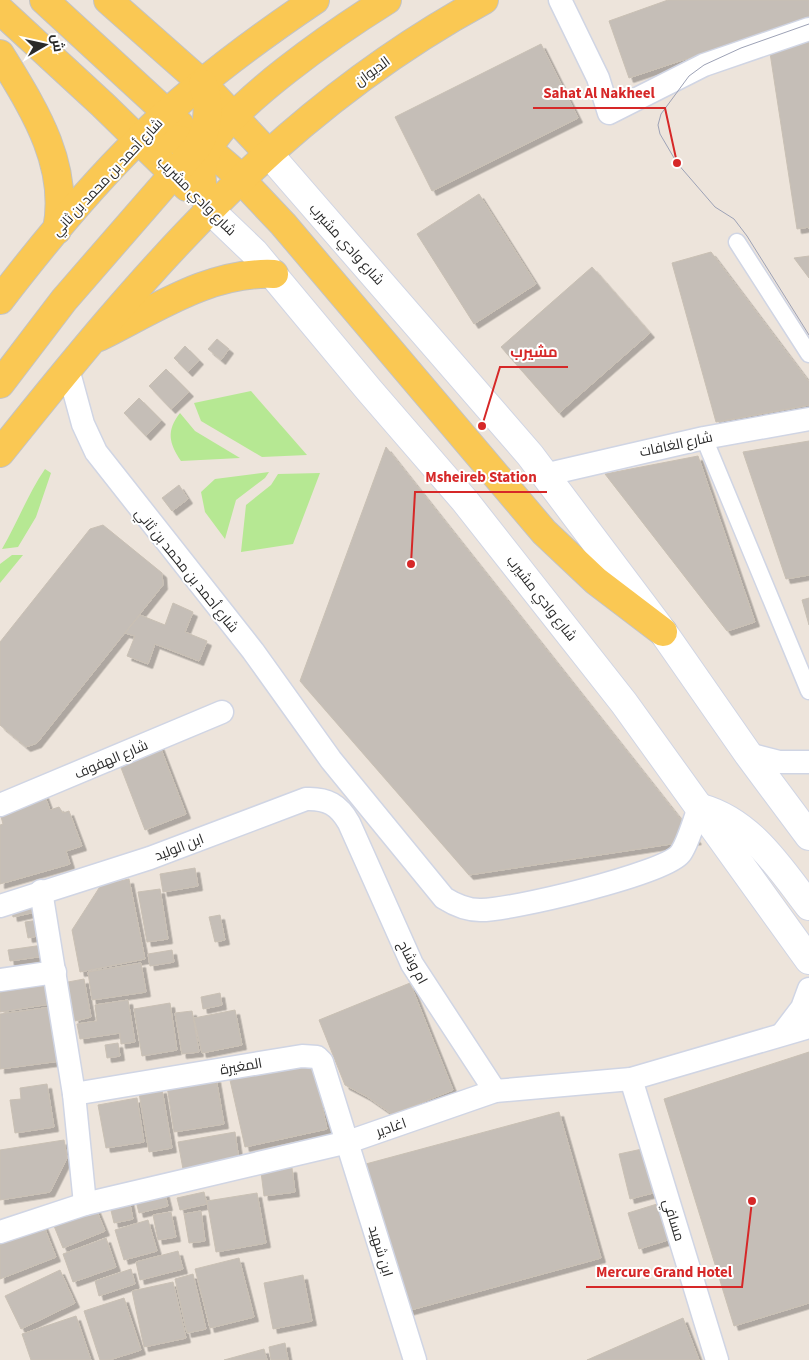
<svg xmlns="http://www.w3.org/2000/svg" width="809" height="1360" font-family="'Source Sans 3',Cairo,sans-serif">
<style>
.green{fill:#b6e893}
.building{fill:#c5beb7;stroke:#c9c0b4;filter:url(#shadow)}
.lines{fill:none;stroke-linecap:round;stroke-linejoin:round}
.pedestrian-casing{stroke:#d0d5e4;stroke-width:19}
.minor-casing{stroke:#d0d5e4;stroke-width:25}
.tertiary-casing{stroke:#d0d5e4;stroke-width:30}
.primary-casing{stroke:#c3c3c3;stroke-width:30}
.pedestrian{stroke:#fff;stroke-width:16}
.minor{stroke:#fff;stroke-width:22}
.tertiary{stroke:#fff;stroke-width:28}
.primary{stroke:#fac853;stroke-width:28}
.tram{stroke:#9da2b6;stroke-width:1}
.labels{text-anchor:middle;stroke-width:4;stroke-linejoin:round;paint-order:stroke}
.street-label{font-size:14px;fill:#2a2a2a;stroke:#fff}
.leader{fill:none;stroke:#d62828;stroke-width:2}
.callout-dot{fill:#d62828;stroke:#fff;stroke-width:2}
.callout-label{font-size:15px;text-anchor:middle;font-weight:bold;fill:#d62828;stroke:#fff;stroke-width:4;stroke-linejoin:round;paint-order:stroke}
</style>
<defs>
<filter id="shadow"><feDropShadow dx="4.5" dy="4.5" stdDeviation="0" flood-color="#0004"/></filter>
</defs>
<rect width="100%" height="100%" fill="#ede4db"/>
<g class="green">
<path d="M251 391 307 455 262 457 201 421 194 403Z"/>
<path d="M180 413 195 431 240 458 181 461C169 443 166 431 180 413Z"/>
<path d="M45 469 51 473 36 517 18 547 2 549C17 523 28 494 45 469Z"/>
<path d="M269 472 265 478 236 500 225 539 205 512 201 492 215 479Z"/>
<path d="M320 473 293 544 241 552 246 505 271 485 278 474Z"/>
<path d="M12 555H23L0 583V564Z"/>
</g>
<g class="building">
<path d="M668 0H809V18L629 78 609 21Z"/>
<path d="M809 38V229V227L797 229 770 53Z"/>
<path d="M541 44 578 118 432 191 395 117Z"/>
<path d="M479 194 536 284 474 324 417 234Z"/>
<path d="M711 252 809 382V405L716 422 672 263Z"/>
<path d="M809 256V278L794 258Z"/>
<path d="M592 267 650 333 559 413 501 347Z"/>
<path d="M217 339 229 349 221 360 208 349Z"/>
<path d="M185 346 199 360 188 372 174 358Z"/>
<path d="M166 369 189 392 171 409 149 386Z"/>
<path d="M139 398 161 420 146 436 124 413Z"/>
<path d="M809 441V575L786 579 743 452Z"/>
<path d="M386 447 697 840 469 875 300 681Z"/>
<path d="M698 456 755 622 727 631 605 474Z"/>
<path d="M179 485 188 499 172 511 162 498Z"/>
<path d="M103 525 162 573 163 585 37 743 26 747 0 725V642L90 529Z"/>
<path d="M809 598V625L802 600Z"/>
<path d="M173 603 193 612 185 632 207 641 199 661 155 644 148 664 127 656 135 636 125 633 140 615 165 625Z"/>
<path d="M159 744 186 814 145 830 118 760Z"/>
<path d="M44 794 50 810 59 807 63 813 69 811 82 846 66 851 70 864 0 884V825L3 824 0 813Z"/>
<path d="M195 868 198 886 163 892 160 874Z"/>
<path d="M129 879 145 959 80 972 72 930 101 885Z"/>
<path d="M160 889 168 939 147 942 138 892Z"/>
<path d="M38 901 40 911 13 917 11 906Z"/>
<path d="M220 915 225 940 215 942 209 917Z"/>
<path d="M39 920 42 935 28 938 25 922Z"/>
<path d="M43 945 44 956 10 961 8 950Z"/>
<path d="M172 950 174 962 150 966 148 954Z"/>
<path d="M141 963 146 992 92 1000 88 972Z"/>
<path d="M46 975 50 1004 0 1012V982Z"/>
<path d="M84 979 91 1017 75 1021 68 982Z"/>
<path d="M410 983 453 1090 392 1114 366 1096 345 1085 319 1020Z"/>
<path d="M220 993 222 1005 203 1009 201 997Z"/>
<path d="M128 1000 135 1042 121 1044 120 1033 80 1039 77 1024 97 1021 95 1005Z"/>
<path d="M170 1003 177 1050 142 1056 134 1009Z"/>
<path d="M52 1007 60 1061 0 1069V1014Z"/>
<path d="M235 1010 242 1045 202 1053 194 1018Z"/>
<path d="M192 1011 199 1052 182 1054 175 1013Z"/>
<path d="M118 1043 120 1056 107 1058 105 1045Z"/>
<path d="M809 1052V1303L734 1326 664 1099Z"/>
<path d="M312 1061 327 1129 245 1147 230 1080Z"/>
<path d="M216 1078 224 1124 174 1132 167 1086Z"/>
<path d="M47 1084 54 1127 15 1133 10 1100 21 1099 20 1088Z"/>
<path d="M162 1089 172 1148 149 1152 139 1093Z"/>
<path d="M137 1098 144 1142 106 1148 98 1105Z"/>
<path d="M559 1112 601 1258 407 1311 362 1165Z"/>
<path d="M235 1132 239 1160 183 1169 178 1142Z"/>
<path d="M64 1140 67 1158 50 1192 0 1200V1150Z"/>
<path d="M642 1149 653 1193 630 1199 619 1154Z"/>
<path d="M292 1168 295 1192 264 1196 261 1172Z"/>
<path d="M163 1186 168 1206 139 1213 134 1193Z"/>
<path d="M204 1192 207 1204 180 1210 177 1198Z"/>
<path d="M257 1193 266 1243 216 1252 207 1201Z"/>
<path d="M128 1194 133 1219 114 1223 108 1198Z"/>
<path d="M94 1204 105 1231 63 1248 52 1221Z"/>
<path d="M657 1204 668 1240 639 1249 628 1213Z"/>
<path d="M201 1211 205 1241 189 1243 184 1214Z"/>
<path d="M171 1212 176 1237 158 1240 153 1215Z"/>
<path d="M148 1220 157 1251 124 1260 115 1230Z"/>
<path d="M43 1224 56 1257 0 1279V1241Z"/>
<path d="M106 1238 116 1267 73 1282 63 1254Z"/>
<path d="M178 1251 183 1269 140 1280 136 1262Z"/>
<path d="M239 1258 254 1317 210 1328 195 1269Z"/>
<path d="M131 1269 135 1284 99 1296 95 1281Z"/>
<path d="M60 1270 75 1303 21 1329 5 1296Z"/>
<path d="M193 1274 206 1329 187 1333 175 1279Z"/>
<path d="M303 1275 312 1321 273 1329 264 1283Z"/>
<path d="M173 1282 186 1338 144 1347 132 1291Z"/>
<path d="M124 1298 141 1350 109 1360H100L84 1311Z"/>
<path d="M76 1316 91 1360H31L22 1334Z"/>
<path d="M683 1318 699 1360H587Z"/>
<path d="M285 1343 288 1360H271L269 1347Z"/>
<path d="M264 1349 267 1360H224Z"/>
</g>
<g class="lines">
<g class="pedestrian-casing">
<g id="pedestrian">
<path d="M737 242 809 354"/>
<path d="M704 438 809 691"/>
</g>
</g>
<g class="minor-casing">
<g id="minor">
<path d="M560 0 598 78 609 113 704 65 809 29"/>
<path d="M68 369 83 424 96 452 253 651 331 760 444 898C455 905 466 910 480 910 508 911 664 874 680 854 688 844 694 820 699 808"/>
<path d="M544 475 704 438 809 419"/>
<path d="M748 754 779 762H809"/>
<path d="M0 805 222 712"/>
<path d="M41 891 74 1094 85 1204"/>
<path d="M0 906 150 858 306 799C327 798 339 805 349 823L412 964 495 1091"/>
<path d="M0 980 55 972"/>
<path d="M783 1033 802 1008 809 989"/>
<path d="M631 1079 717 1360"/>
<path d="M74 1094 302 1056 317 1057 322 1062 415 1360"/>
<path d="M0 1232 85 1204 348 1142 495 1091 631 1079 809 1027"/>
</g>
</g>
<g class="tertiary-casing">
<g id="tertiary">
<path d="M268 153 530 455 663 632 748 754 809 836"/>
<path d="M209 209 254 252 369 390 465 501 624 703 809 960"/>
<path d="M701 808C751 822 779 867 809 906"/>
</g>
</g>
<g class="primary-casing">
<g id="primary">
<path d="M44 0 180 125"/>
<path d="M108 0 203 84 268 153"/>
<path d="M0 10 103 105 187 187"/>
<path d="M0 54C33 108 70 164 57 230"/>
<path d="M139 139 157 136 185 141 218 158 232 170 283 224 544 532 596 581 663 632"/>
<path d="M209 209C202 192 198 172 206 154 225 107 342 28 387 0"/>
<path d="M0 300C43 244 89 188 139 139 192 87 254 41 315 0"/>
<path d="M99 337C154 310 210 271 274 274"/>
<path d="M0 384 64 300 197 147C209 128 210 105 203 84"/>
<path d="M0 453C143 274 279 111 484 0"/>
</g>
</g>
<use href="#pedestrian" class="pedestrian"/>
<use href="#minor" class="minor"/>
<use href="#tertiary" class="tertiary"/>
<use href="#primary" class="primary"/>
<path class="tram" d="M809 24 741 48 704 65 689 76 661 114 658 125 660 134 677 163 715 207 734 219 747 236 809 335"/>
</g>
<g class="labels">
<g class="street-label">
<text transform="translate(372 71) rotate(-36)" y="5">الديوان</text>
<text transform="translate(107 177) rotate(-47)" y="5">شارع أحمد بن محمد بن ثاني</text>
<text transform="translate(197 196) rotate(45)" y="5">شارع وادي مشريب</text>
<text transform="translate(347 244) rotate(48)" y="5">شارع وادي مشيرب</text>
<text transform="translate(676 444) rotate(-12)" y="5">شارع الغافات</text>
<text transform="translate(187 570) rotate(51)" y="5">شارع أحمد بن محمد بن ثاني</text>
<text transform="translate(542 598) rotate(52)" y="5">شارع وادي مشيرب</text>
<text transform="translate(111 759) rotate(-23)" y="5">شارع الهفوف</text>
<text transform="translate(179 847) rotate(-21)" y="5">ابن الوليد</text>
<text transform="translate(413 962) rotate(62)" y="5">ام وشاح</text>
<text transform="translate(241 1066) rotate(-10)" y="5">المغيرة</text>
<text transform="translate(391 1127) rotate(-19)" y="5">اغادير</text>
<text transform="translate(674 1220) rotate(73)" y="5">مسافي</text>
<text transform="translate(381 1251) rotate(73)" y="5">ابن شهيد</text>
</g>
</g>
<path class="leader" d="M677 163L665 108H533M482 426L500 367H568M411 564L415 492H547M752 1201L742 1287H586"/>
<g class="callout-dot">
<circle cx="677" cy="163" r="5"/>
<circle cx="482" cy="426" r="5"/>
<circle cx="411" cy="564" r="5"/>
<circle cx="752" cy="1201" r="5"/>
</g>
<g class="callout-label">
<text x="599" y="98">Sahat Al Nakheel</text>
<text x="534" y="357">مشيرب</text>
<text x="481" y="482">Msheireb Station</text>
<text x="664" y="1277">Mercure Grand Hotel</text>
</g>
<g transform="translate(45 45) rotate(81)" stroke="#ffffff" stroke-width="4" paint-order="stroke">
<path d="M0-4L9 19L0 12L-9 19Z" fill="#2a2a2a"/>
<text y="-8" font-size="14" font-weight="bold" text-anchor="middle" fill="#2a2a2a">ش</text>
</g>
</svg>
